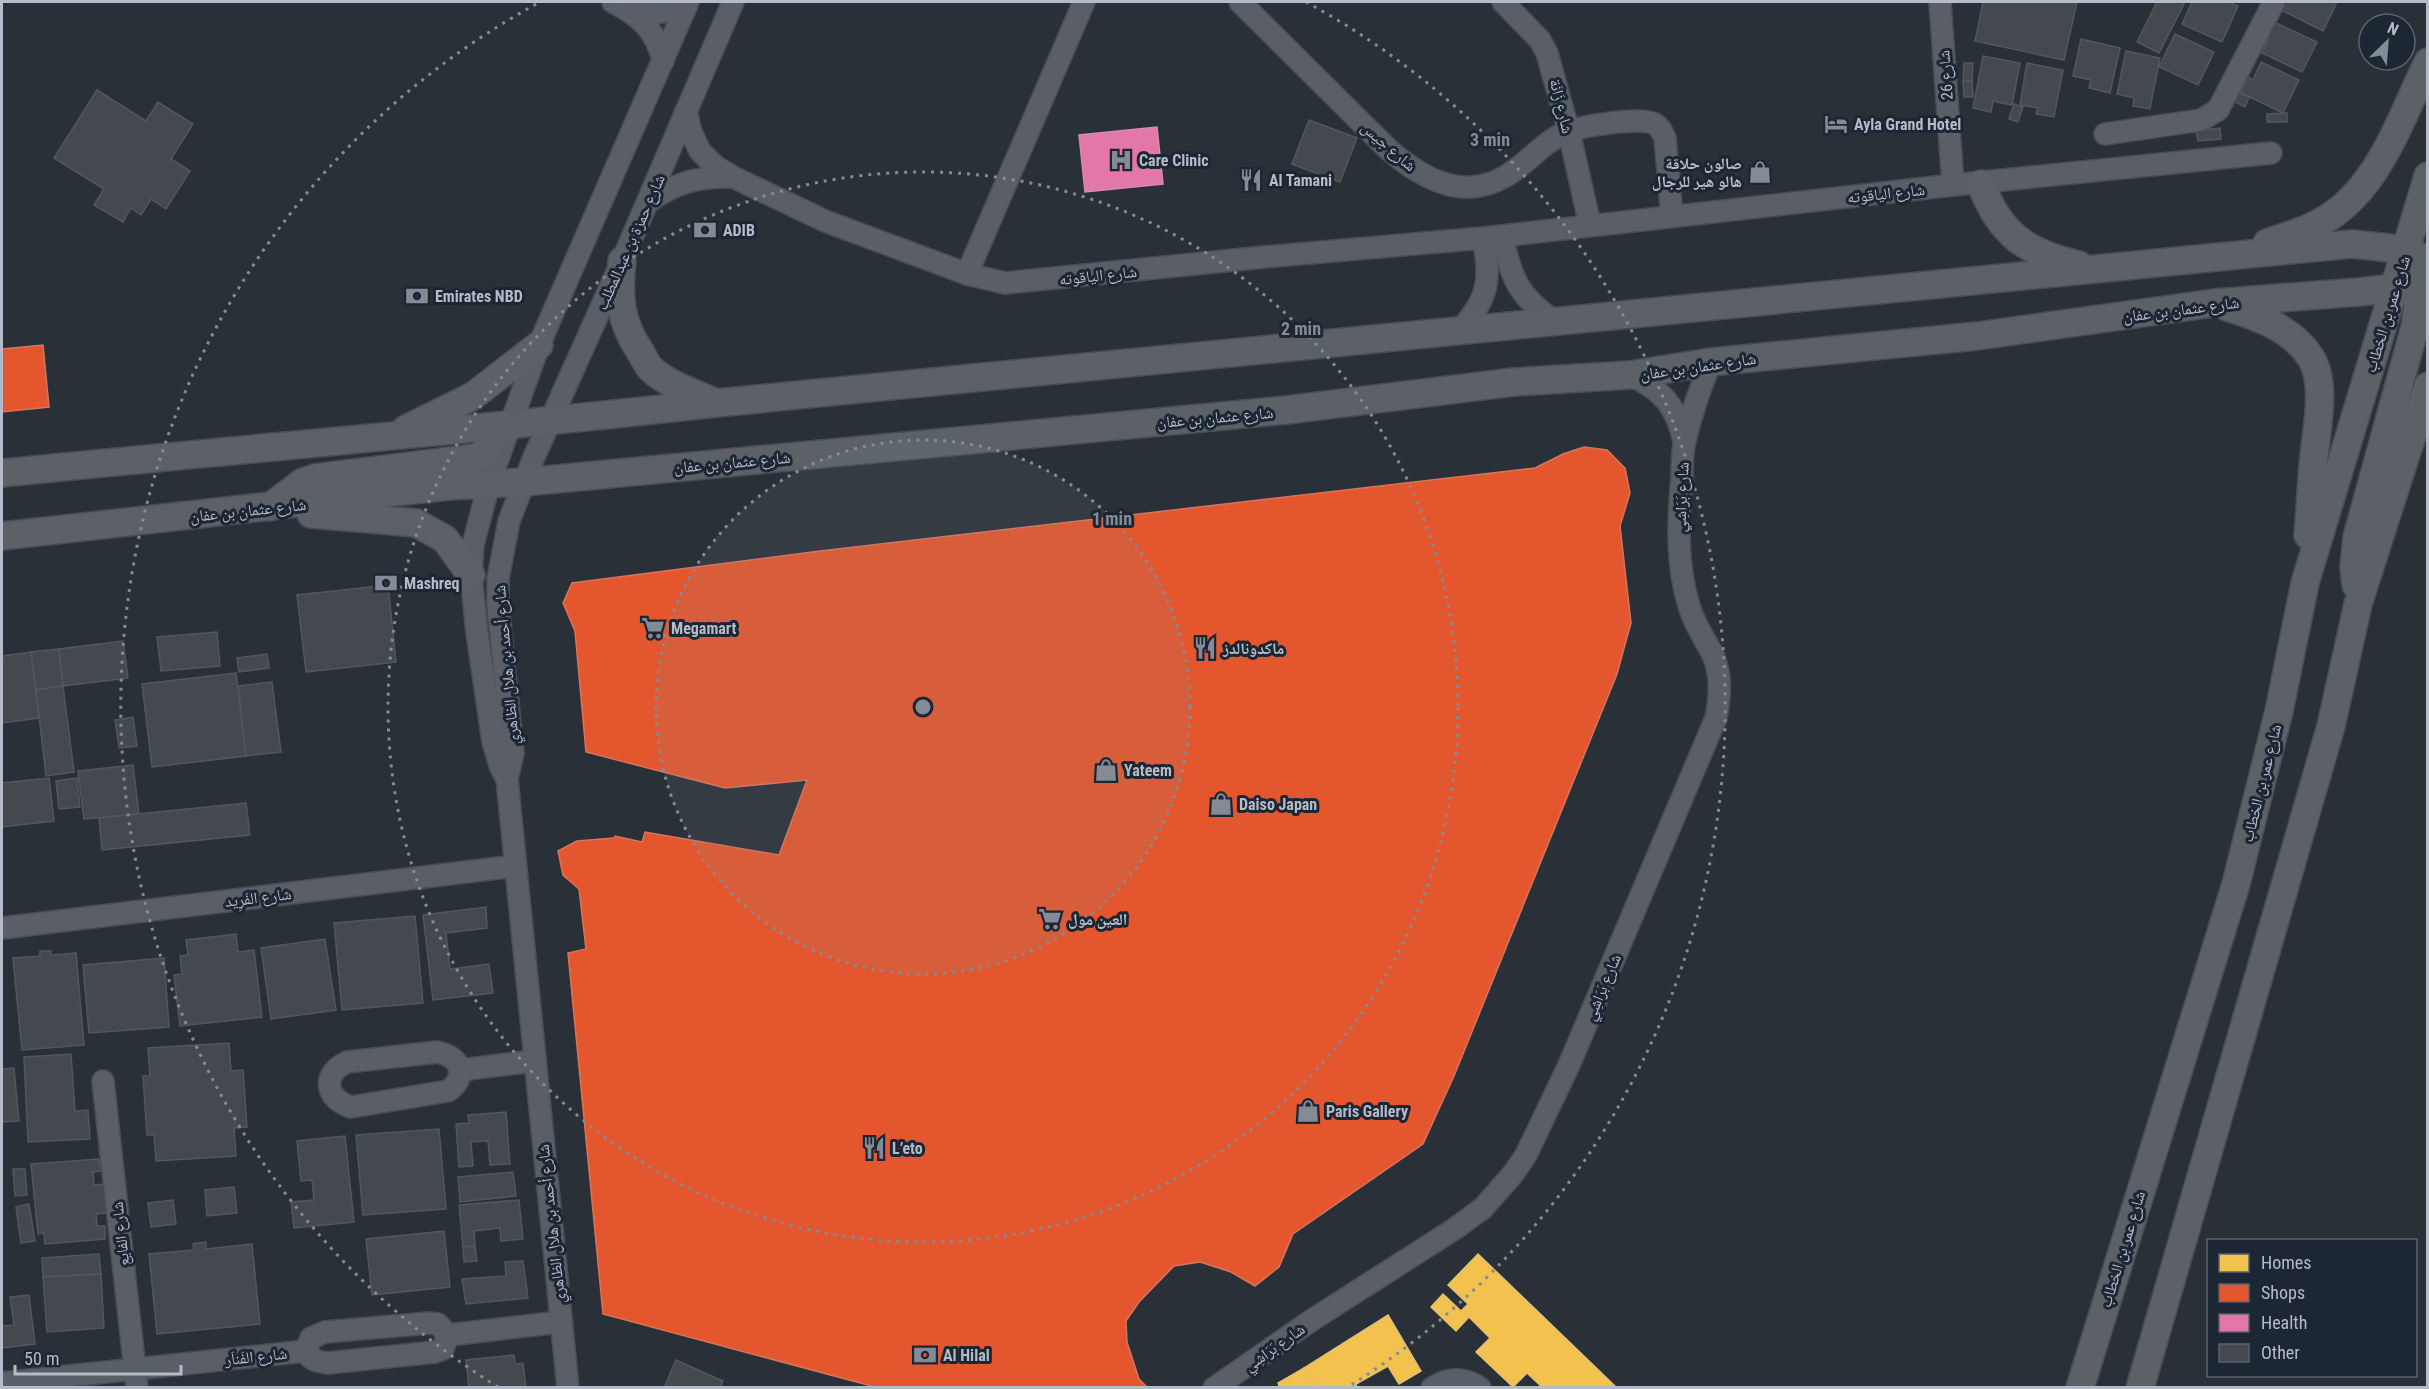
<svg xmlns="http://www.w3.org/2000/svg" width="2429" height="1389" font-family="'Roboto Condensed','Noto Naskh Arabic',sans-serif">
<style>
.homes{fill:#f2c14e;stroke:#dfc073;stroke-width:1.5}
.shops{fill:#e4572e;stroke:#d6755c;stroke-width:1.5}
.health{fill:#e377a8;stroke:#d58cb2;stroke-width:1.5}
.building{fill:#444950;stroke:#52575f;stroke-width:1.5}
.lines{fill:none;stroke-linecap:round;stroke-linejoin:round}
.minor-casing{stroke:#484c53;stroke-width:24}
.major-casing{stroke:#484c55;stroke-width:30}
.minor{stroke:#5a5e66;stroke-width:21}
.major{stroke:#5c6168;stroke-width:27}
.ring{fill:none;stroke:#848b96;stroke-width:3;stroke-dasharray:3 6}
.labels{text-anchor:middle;stroke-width:6;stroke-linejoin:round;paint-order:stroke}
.street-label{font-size:16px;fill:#b4bcc9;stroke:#1d2633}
.poi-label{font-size:16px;font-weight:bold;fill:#b4bcc9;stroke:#1d2633;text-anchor:start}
.centre{fill:#848b96;stroke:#1d2633;stroke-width:3}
.ring-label{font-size:18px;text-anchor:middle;font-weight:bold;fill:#848b96;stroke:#1d2633;stroke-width:6;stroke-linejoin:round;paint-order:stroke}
</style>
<rect width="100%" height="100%" fill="#2a3038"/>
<g class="homes">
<path d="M1478 1254 1617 1388H1543L1527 1373 1513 1387 1476 1352 1490 1338 1469 1317 1456 1331 1431 1307 1443 1294 1461 1311 1468 1304 1448 1285Z"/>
<path d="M1388 1315 1421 1371 1399 1384 1388 1366 1356 1384 1357 1388H1315L1304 1368Z"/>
<path d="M1304 1368 1315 1388H1280L1278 1383Z"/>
</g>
<g class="shops">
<path d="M43 345 49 407 2 412V349Z"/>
<path d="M1584 447 1607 450 1625 468 1630 493 1620 526 1631 623 1617 674 1454 1076 1423 1144 1293 1234 1279 1267 1255 1286 1231 1272 1200 1262 1174 1266 1139 1302 1126 1321 1127 1342 1139 1379 1148 1388H879L603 1314 568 953 586 949 579 889 563 875 558 851 577 841 614 838 615 836 642 842 645 832 779 855 807 780 725 788 586 752 575 631 563 603 572 583 820 551 1535 468 1563 454Z"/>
</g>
<path class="health" d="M1157 127 1163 184 1085 192 1079 135Z"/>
<g class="building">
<path d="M1983 2H2077L2064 60 1975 41Z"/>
<path d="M2157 2H2185L2159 53 2137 42Z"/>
<path d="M2192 2H2228L2238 6 2222 42 2182 24Z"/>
<path d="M2283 2H2337L2323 31 2279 9Z"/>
<path d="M2272 21 2317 42 2302 72 2262 53 2269 38 2265 36Z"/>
<path d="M2175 34 2214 52 2198 85 2159 67Z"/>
<path d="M2081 39 2120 48 2110 93 2089 88 2091 80 2073 76Z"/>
<path d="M2126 51 2160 58 2150 109 2133 106 2134 98 2117 94Z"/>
<path d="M1983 56 2020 63 2012 105 1993 101 1991 112 1973 108Z"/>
<path d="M2261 62 2299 80 2283 113 2241 93 2248 77 2253 80Z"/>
<path d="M1964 63H1973L1972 81H1963Z"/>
<path d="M2027 63 2063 70 2054 117 2036 114 2038 108 2020 105Z"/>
<path d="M1963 81H1972L1973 97H1964Z"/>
<path d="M97 90 146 121 158 102 193 124 171 159 190 171 166 209 151 199 141 215 131 208 123 222 94 205 104 189 54 158Z"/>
<path d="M2233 90 2249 97 2245 107 2229 99Z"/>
<path d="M2014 104 2023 107 2018 122 2009 119Z"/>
<path d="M2287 113V122H2267V114Z"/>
<path d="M1309 120 1357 138 1340 182 1292 164Z"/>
<path d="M2220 128 2221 139 2198 141 2196 131Z"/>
<path d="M388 585 396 662 306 672 297 595Z"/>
<path d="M217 632 220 666 161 671 157 637Z"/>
<path d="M123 641 128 678 63 686 59 649Z"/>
<path d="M59 649 63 686 36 690 31 652Z"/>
<path d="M31 652 39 718 2 723V656Z"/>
<path d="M267 654 269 668 239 672 237 658Z"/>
<path d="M236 673 246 756 152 767 142 684Z"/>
<path d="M272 682 281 752 246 756 238 686Z"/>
<path d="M63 686 74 772 46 776 36 690Z"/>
<path d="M133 717 137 746 119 748 115 720Z"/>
<path d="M133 765 139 814 84 819 78 771Z"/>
<path d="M49 778 54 821 2 827V783Z"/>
<path d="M77 778 80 807 59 809 56 781Z"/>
<path d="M246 803 250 835 102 850 99 818Z"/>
<path d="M486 907 487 928 446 933 450 969 489 964 493 993 433 1000 423 915Z"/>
<path d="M415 916 423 1003 342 1010 334 923Z"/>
<path d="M236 934 238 952 254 950 262 1017 180 1026 174 975 182 974 180 956 188 955 186 940Z"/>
<path d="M325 939 336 1010 271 1019 261 948Z"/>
<path d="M40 951H51V955L76 953 84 1045 22 1050 13 958 40 956Z"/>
<path d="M164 958 169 1027 89 1033 83 965Z"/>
<path d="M229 1043 231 1071 243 1070 247 1127 234 1128 236 1156 156 1161 154 1135H147L143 1076H150L148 1048Z"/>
<path d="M71 1054 75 1111 88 1110 90 1139 28 1142 24 1057Z"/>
<path d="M14 1068 19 1121 2 1122V1069Z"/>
<path d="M506 1112 510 1164 490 1165 488 1141 471 1142 473 1166 459 1167 456 1124 469 1123 468 1115Z"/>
<path d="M439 1129 446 1209 363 1215 356 1135Z"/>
<path d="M345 1136 354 1222 294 1228 291 1202 314 1200 312 1180 301 1181 297 1141Z"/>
<path d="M99 1159 101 1171 93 1172 94 1185 104 1184 106 1213 96 1214 97 1226H105V1239L45 1244 44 1233 38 1234 31 1164Z"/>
<path d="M13 1169H25L27 1195 15 1196Z"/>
<path d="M513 1172 516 1196 460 1202 458 1177Z"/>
<path d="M234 1187 237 1213 207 1216 205 1190Z"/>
<path d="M173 1200 176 1224 151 1227 148 1203Z"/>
<path d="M519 1200 523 1239 501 1241 500 1228 474 1231 475 1246 463 1247 459 1205Z"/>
<path d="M29 1204 35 1241 21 1243 16 1207Z"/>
<path d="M444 1231 450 1287 372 1295 366 1239Z"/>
<path d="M206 1242V1249L252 1244 260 1324 157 1334 149 1254 194 1250 193 1244Z"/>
<path d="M475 1246 477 1261 464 1262 463 1247Z"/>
<path d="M99 1254 101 1274 43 1277 42 1258Z"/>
<path d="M523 1261 528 1298 466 1304 462 1279 506 1276 505 1262Z"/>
<path d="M101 1274 104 1328 47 1332 43 1277Z"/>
<path d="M29 1295 35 1344 2 1348V1326L14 1325 10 1297Z"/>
<path d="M514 1355 515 1364 523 1363 526 1388H469L466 1360Z"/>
<path d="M676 1360 723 1381 720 1388H664Z"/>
</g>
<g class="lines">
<g class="minor-casing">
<g id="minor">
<path d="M613 2C640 16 656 30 663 61"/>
<path d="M1240 2 1389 150C1411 169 1440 189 1471 187 1517 184 1534 144 1569 131 1584 126 1642 116 1655 124 1660 127 1662 132 1665 138L1672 216"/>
<path d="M1503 2 1540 40 1547 53 1569 132 1590 225"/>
<path d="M1940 2 1953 185"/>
<path d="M633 12H663L685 2"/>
<path d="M686 111 691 132 700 151 715 166 733 177 825 221 967 274 1005 283 1264 257 1483 238 1953 185 2271 153"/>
<path d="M2105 134 2201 120 2218 110 2274 2"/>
<path d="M648 202C675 183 699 176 732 177"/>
<path d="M1502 236C1511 278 1519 298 1556 322"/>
<path d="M967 274 1084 2"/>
<path d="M1459 331C1488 300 1492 279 1483 238"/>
<path d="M1629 375C1662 389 1677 407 1684 442"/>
<path d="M507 779 513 753 498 605V579L509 521 534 457 622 261 733 2"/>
<path d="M2 928 515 866"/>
<path d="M437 1052C460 1056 469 1076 448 1091L351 1107C324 1098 322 1074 347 1062Z"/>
<path d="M460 1070 534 1061"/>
<path d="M103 1081 137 1388"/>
<path d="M429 1323 438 1324 448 1335 443 1349 435 1352 328 1363C319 1362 309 1360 306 1351L311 1338 325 1332Z"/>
<path d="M448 1335 560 1322"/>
<path d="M2 1383 306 1351"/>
<path d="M568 1388 507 779 500 766 493 742 477 633 471 575 473 545 489 484 539 345 688 2"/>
<path d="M1214 1388 1312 1320 1456 1228 1483 1208 1513 1174 1526 1155 1569 1065 1716 718C1720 696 1722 676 1713 655 1704 637 1695 626 1689 606 1676 564 1678 520 1682 477 1682 466 1682 452 1685 441 1691 414 1700 388 1711 362"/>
<path d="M1432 1388C1449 1377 1464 1377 1480 1388"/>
</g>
</g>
<g class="major-casing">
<g id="major">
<path d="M1981 184C2000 235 2027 253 2079 265"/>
<path d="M2267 243C2283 237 2300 233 2315 225 2377 196 2400 119 2428 62"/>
<path d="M622 261C618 298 620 322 641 353 644 358 647 365 651 369 668 385 695 393 716 403"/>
<path d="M2227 307C2258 317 2292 328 2311 358 2328 385 2315 436 2313 466 2311 489 2310 512 2308 535"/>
<path d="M406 429 473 396 539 345"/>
<path d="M2 473C240 449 478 430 716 403L2352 244 2390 248 2428 259"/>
<path d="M270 507 303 482 315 478 475 458 489 450 490 442 483 428"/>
<path d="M311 514 416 523 445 539 471 575"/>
<path d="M2 536 449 486 524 482 1286 410 1514 382 1629 375 1711 362 1977 336 2214 303 2359 292 2428 284"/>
<path d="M2356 585 2354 567 2357 537 2415 327 2418 305 2413 269"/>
<path d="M2080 1388 2236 884 2279 711 2305 583 2428 176"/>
<path d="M2140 1388 2331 726 2358 604 2428 386"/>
</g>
</g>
<use href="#minor" class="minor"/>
<use href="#major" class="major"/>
</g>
<circle cx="923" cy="707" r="267" fill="#848b96" fill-opacity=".12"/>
<g class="ring">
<circle cx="923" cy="707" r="267"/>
<circle cx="923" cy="707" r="535"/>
<path d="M498 1387A802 802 0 0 1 540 2M1306 2A802 802 0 0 1 1348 1387"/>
</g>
<defs>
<g id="hotel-bare" transform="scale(1.8)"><path d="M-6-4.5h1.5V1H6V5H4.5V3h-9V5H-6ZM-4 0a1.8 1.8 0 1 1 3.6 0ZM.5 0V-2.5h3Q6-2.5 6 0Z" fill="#848b96" stroke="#1d2633" stroke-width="2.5" paint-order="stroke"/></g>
<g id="hospital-bare" transform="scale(1.8)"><path d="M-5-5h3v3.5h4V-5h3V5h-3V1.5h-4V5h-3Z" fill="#848b96" stroke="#1d2633" stroke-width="2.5" paint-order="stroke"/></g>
<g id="shop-bare" transform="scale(1.8)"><path d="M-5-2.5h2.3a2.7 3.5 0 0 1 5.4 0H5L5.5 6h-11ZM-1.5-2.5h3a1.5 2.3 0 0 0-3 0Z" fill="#848b96" stroke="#1d2633" stroke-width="2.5" paint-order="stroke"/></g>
<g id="restaurant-bare" transform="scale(1.8)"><path d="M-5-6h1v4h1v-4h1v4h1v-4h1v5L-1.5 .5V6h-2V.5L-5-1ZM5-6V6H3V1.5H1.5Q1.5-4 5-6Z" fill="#848b96" stroke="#1d2633" stroke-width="2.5" paint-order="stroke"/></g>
<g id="bank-bare" transform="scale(1.8)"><path d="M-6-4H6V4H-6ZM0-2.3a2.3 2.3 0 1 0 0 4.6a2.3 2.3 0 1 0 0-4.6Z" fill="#848b96" stroke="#1d2633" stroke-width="2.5" paint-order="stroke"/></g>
<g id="supermarket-bare" transform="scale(1.8)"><path d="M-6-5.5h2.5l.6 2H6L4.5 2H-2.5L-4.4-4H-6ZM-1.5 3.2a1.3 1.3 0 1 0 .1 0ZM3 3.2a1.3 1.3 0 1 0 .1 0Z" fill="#848b96" stroke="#1d2633" stroke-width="2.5" paint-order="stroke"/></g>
</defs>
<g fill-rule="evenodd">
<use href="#hotel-bare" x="1836" y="124"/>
<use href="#hospital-bare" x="1121" y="160"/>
<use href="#shop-bare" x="1760" y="172"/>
<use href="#restaurant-bare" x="1251" y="180"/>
<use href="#bank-bare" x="705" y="230"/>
<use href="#bank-bare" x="417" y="296"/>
<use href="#bank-bare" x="386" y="583"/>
<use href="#supermarket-bare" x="653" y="628"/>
<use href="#restaurant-bare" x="1205" y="648"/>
<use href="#shop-bare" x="1106" y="770"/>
<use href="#shop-bare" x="1221" y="804"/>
<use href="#supermarket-bare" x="1050" y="919"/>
<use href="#shop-bare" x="1308" y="1111"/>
<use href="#restaurant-bare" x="874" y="1148"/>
<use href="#bank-bare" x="925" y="1355"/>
</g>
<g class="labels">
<g class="street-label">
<text transform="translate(1945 75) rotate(-94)" y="6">شارع 26</text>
<text transform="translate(1562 106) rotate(76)" y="6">شارع زَانَة</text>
<text transform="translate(1389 146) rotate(41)" y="6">شارع جيس</text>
<text transform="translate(1886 193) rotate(-6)" y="6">شارع الياقوته</text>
<text transform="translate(630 242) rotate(-66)" y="6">شارع حمزة بن عبدالمطلب</text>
<text transform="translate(1098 275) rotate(-6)" y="6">شارع الياقوته</text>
<text transform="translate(2181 309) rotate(-7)" y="6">شارع عثمان بن عفان</text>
<text transform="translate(2387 314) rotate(-73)" y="6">شارع عمر بن الخطاب</text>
<text transform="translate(1698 366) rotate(-8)" y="6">شارع عثمان بن عفان</text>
<text transform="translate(1215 417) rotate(-5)" y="6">شارع عثمان بن عفان</text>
<text transform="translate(732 462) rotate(-5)" y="6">شارع عثمان بن عفان</text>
<text transform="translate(1681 497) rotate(-87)" y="6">شارع بَرَاشِي</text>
<text transform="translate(248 510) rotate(-6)" y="6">شارع عثمان بن عفان</text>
<text transform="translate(506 665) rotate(-95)" y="6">شارع أحمد بن هلال الظاهري</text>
<text transform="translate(2261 783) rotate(-76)" y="6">شارع عمر بن الخطاب</text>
<text transform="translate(258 897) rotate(-7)" y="6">شارع الفَرِيد</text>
<text transform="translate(1602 987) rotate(-67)" y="6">شارع بَرَاشِي</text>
<text transform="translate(551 1224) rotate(-96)" y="6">شارع أحمد بن هلال الظاهري</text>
<text transform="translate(120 1234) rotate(-96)" y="6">شارع الفايع</text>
<text transform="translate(2122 1249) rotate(-73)" y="6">شارع عمر بن الخطاب</text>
<text transform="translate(1274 1347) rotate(-35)" y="6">شارع بَرَاشِي</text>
<text transform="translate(256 1356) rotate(-6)" y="6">شارع الفَناَر</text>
</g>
<g class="poi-label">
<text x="1854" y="130">Ayla Grand Hotel</text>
<text x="1139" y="166">Care Clinic</text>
<text x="1742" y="169" text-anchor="end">صالون حلاقة<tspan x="1742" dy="18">هالو هير للرجال</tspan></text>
<text x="1269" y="186">Al Tamani</text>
<text x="723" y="236">ADIB</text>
<text x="435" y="302">Emirates NBD</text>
<text x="404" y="589">Mashreq</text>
<text x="671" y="634">Megamart</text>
<text x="1223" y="654">ماكدونالدز</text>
<text x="1124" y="776">Yateem</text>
<text x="1239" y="810">Daiso Japan</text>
<text x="1068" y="925">العين مول</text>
<text x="1326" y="1117">Paris Gallery</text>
<text x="892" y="1154">L’eto</text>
<text x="943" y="1361">Al Hilal</text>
</g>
</g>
<circle cx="923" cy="707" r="9" class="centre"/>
<g class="ring-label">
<text x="1490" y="146">3 min</text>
<text x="1301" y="335">2 min</text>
<text x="1112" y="525">1 min</text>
</g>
<rect width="2429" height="1389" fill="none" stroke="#b4bcc9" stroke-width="6"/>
<rect x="2207" y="1239" width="210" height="138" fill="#1d2633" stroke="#59626f" stroke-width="1.5"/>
<rect x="2219" y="1254" width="30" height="18" fill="#f2c14e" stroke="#59626f" stroke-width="1.5"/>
<text x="2261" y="1269" font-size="18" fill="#b4bcc9">Homes</text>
<rect x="2219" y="1284" width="30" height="18" fill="#e4572e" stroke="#59626f" stroke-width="1.5"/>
<text x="2261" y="1299" font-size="18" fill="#b4bcc9">Shops</text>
<rect x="2219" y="1314" width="30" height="18" fill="#e377a8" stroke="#59626f" stroke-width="1.5"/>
<text x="2261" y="1329" font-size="18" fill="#b4bcc9">Health</text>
<rect x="2219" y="1344" width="30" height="18" fill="#444950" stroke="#59626f" stroke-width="1.5"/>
<text x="2261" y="1359" font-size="18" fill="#b4bcc9">Other</text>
<g transform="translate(2387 42) rotate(25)"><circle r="28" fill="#1d2633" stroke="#59626f" stroke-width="1.5"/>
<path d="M0-4.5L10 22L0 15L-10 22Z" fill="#848b96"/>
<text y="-9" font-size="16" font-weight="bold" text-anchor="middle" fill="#b4bcc9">N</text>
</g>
<path d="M15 1365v9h166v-9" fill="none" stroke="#b4bcc9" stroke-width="3"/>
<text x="24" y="1365" font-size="18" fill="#b4bcc9" stroke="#1d2633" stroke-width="4.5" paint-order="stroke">50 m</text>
</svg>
